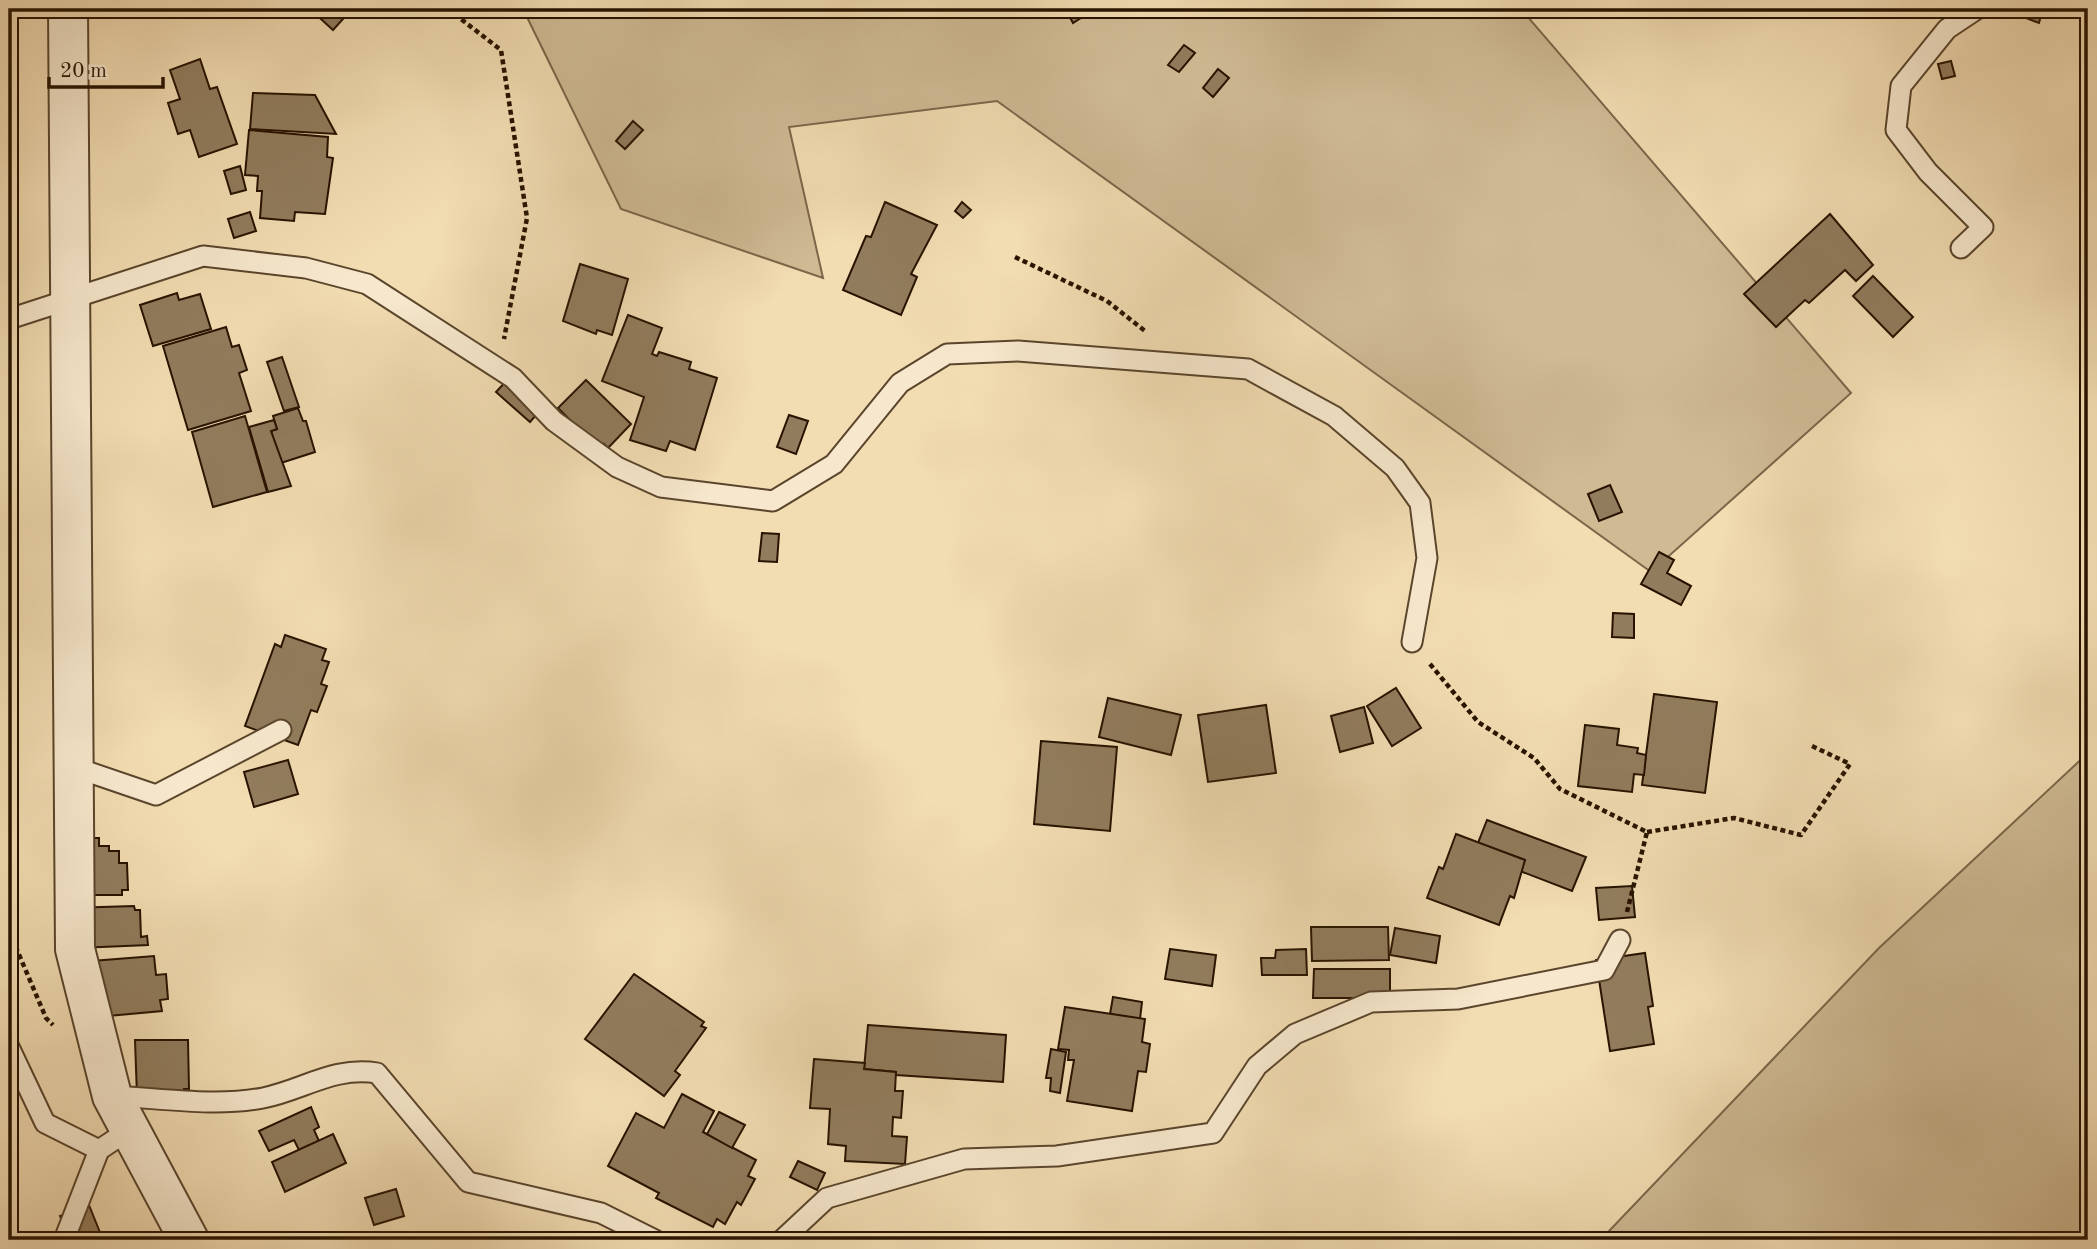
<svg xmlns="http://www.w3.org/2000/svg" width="2097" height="1249" font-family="'Old Standard TT',serif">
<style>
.green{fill:#cfba94;stroke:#7b664a;stroke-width:2}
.building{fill:#917c5d;stroke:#271300;stroke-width:2}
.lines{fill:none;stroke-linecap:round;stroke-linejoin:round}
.service-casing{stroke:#5a452c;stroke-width:23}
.minor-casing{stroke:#5a452c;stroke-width:42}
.path{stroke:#271300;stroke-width:4.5;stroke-dasharray:5 3.5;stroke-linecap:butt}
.service{stroke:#f7e8cd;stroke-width:19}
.minor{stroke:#f7e8cd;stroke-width:38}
</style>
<rect width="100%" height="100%" fill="#f2dcb2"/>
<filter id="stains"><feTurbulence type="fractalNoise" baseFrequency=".00286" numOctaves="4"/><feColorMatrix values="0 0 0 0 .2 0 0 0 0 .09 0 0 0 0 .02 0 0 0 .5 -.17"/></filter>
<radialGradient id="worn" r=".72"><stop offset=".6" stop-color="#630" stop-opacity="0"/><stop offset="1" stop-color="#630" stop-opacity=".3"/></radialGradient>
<g class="green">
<path d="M523 9H1521L1851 393 1651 572 997 101 789 127 823 278 621 209Z"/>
<path d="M2088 753V1240H1605L1609 1231 1879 948Z"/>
</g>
<g class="building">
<path d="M310 9H352L333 30Z"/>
<path d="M1080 9 1084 16 1073 23 1066 10Z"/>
<path d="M2029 9 2042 12 2039 23 2026 18Z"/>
<path d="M1184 45 1195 53 1179 72 1168 65Z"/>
<path d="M200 59 210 89 217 87 237 144 199 157 190 130 178 134 168 103 180 99 170 70Z"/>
<path d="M1951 61 1955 76 1942 79 1938 64Z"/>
<path d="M1218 69 1229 78 1213 97 1203 88Z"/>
<path d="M253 93 315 95 336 134 250 129Z"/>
<path d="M633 121 643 130 625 149 616 141Z"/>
<path d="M249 130 328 137 327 157 333 158 325 214 295 212 294 221 260 218 262 191H257L258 176 245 175Z"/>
<path d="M240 166 246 190 231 194 224 171Z"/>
<path d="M885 202 937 225 911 274 917 277 901 315 843 290 866 236 871 237Z"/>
<path d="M962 202 971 210 963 218 955 211Z"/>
<path d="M250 212 256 231 234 238 228 219Z"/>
<path d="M1830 214 1873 265 1856 281 1845 270 1809 303 1805 300 1776 327 1744 294Z"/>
<path d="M580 264 628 279 612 335 597 330 596 334 563 321Z"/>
<path d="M1873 276 1913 317 1893 337 1853 296Z"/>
<path d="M177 293 179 300 200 294 211 329 153 346 140 305Z"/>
<path d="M628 315 662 328 652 354 657 356 659 352 691 362 689 369 717 378 695 450 670 441 666 451 630 440 644 397 602 381Z"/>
<path d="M226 327 232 347 239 345 247 370 239 373 251 411 188 430 163 346Z"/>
<path d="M282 357 299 407 284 411 267 362Z"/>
<path d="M510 377 543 407 530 422 496 392Z"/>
<path d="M586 380 631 424 608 448 604 444 599 449 558 408Z"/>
<path d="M298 408 303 421H306L315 452 281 463 271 431 277 429 273 416Z"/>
<path d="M789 415 808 421 796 454 777 447Z"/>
<path d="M245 416 267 492 213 507 192 432Z"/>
<path d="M274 420 277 429 271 431 291 486 268 492 249 427Z"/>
<path d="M1610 485 1622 512 1599 521 1588 494Z"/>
<path d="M762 533 779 534 777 562 759 561Z"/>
<path d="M1659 552 1674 560 1667 573 1691 586 1681 605 1641 584Z"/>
<path d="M1613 613 1634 614V638L1612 637Z"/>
<path d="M285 635 326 649 322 660 329 662 321 684 327 686 317 712 311 710 298 745 245 726 275 644 281 647Z"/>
<path d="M1396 688 1421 728 1392 746 1367 706Z"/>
<path d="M1654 694 1717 702 1705 793 1642 785Z"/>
<path d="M1108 698 1181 715 1171 755 1099 737Z"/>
<path d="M1266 705 1276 773 1208 782 1198 715Z"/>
<path d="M1364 707 1373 743 1340 752 1331 716Z"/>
<path d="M1585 725 1619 729 1617 745 1638 748 1637 753 1646 755 1644 775 1634 774 1632 792 1578 786Z"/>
<path d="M1041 741 1117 747 1110 831 1034 824Z"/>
<path d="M288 760 298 794 254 807 244 772Z"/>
<path d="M1487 820 1586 857 1572 891 1520 871 1525 860 1478 843Z"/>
<path d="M1456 834 1525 860 1514 898 1510 896 1499 925 1427 898 1439 867 1443 869Z"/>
<path d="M69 838H99V846H109V851H119V863H127L128 890H122V895H75Z"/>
<path d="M1632 886 1635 917 1599 920 1596 888Z"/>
<path d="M134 906 135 910H140L141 937 147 936 148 945 78 948 69 908Z"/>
<path d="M1311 927H1388L1389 960 1312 961Z"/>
<path d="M1395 928 1440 936 1436 963 1390 955Z"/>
<path d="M1170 949 1216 955 1212 986 1165 979Z"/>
<path d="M1306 949 1307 975H1262L1261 958H1275L1276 950Z"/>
<path d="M1645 953 1653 1006 1648 1007 1654 1044 1610 1051 1596 960Z"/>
<path d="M154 956 156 975 166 974 168 999 160 1000 162 1011 97 1017 92 961Z"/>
<path d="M1314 969H1390V997L1353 1005V998H1313Z"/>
<path d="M634 974 704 1022 701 1026 706 1028 675 1071 680 1075 664 1096 585 1039Z"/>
<path d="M1113 997 1142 1002 1140 1019 1110 1014Z"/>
<path d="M1065 1007 1145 1019 1142 1042 1150 1044 1146 1072 1138 1071 1132 1111 1067 1101 1074 1060H1068L1069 1050 1058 1049Z"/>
<path d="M868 1025 1006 1035 1003 1082 896 1075V1072L864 1069Z"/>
<path d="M135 1040H188L189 1089H184V1095L137 1096Z"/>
<path d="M1051 1049 1066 1052 1060 1093 1050 1091 1051 1078H1046Z"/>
<path d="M814 1059 865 1063 864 1069 896 1072 895 1091H903L901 1118 893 1117 892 1136 907 1137 905 1164 845 1161 846 1146 828 1144 830 1109 810 1108Z"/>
<path d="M682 1094 714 1111 703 1132 756 1160 748 1176 755 1179 741 1205 737 1202 725 1224 717 1219 713 1227 656 1198 659 1193 608 1166 636 1113 664 1128Z"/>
<path d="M311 1107 319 1127 314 1130 319 1141 299 1150 294 1140 269 1151 259 1131Z"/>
<path d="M719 1112 745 1125 732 1148 707 1134Z"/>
<path d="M333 1134 346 1163 285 1192 272 1162Z"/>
<path d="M798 1161 825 1173 817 1190 790 1177Z"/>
<path d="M396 1189 404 1216 374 1225 365 1198Z"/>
<path d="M89 1205 103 1240H70L60 1216Z"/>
</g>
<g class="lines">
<g class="service-casing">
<g id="service">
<path d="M1961 248 1983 227 1928 172 1896 130 1901 86 1947 29 1977 9"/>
<path d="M9 319 203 256 306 268 367 284 513 378 554 421 617 467 661 487 773 501 834 464 900 383 947 354 1018 351 1248 369 1334 416 1395 468 1420 503 1427 558 1412 642"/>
<path d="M74 767 156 795 281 730"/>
<path d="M9 1047 45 1123 99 1150"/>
<path d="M112 1096C160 1098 215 1107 263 1098 303 1090 334 1066 377 1073L468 1182 601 1213 655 1240"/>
<path d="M64 1240 99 1150 129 1130"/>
<path d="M782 1240 827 1198 964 1159 1057 1156 1213 1133 1257 1066 1295 1034 1371 1002 1458 999 1604 970 1620 940"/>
</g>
</g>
<g class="minor-casing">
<path id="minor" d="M68 9 75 949 112 1096 189 1240"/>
</g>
<g class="path">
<path d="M448 9 501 50 527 218 504 339"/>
<path d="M1015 257 1107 301 1145 331"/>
<path d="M1430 664 1478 722 1534 758 1560 789 1647 832 1627 912"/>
<path d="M1647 832 1734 818 1801 835 1850 764 1812 746"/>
<path d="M9 931 46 1018 53 1025"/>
</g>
<use href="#service" class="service"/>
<use href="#minor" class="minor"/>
</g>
<rect width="2097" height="1249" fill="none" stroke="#f2dcb2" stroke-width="35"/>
<rect x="10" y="10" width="2076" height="1228" fill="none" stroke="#271300" stroke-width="3.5"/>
<rect x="18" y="18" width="2062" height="1214" fill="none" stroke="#271300" stroke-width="2"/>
<path d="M49 77v10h114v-10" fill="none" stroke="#271300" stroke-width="3.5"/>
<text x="60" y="77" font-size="21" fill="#271300" stroke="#f7e8cd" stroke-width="5" paint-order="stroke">20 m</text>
<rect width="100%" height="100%" filter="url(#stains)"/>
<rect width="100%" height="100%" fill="url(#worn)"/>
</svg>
